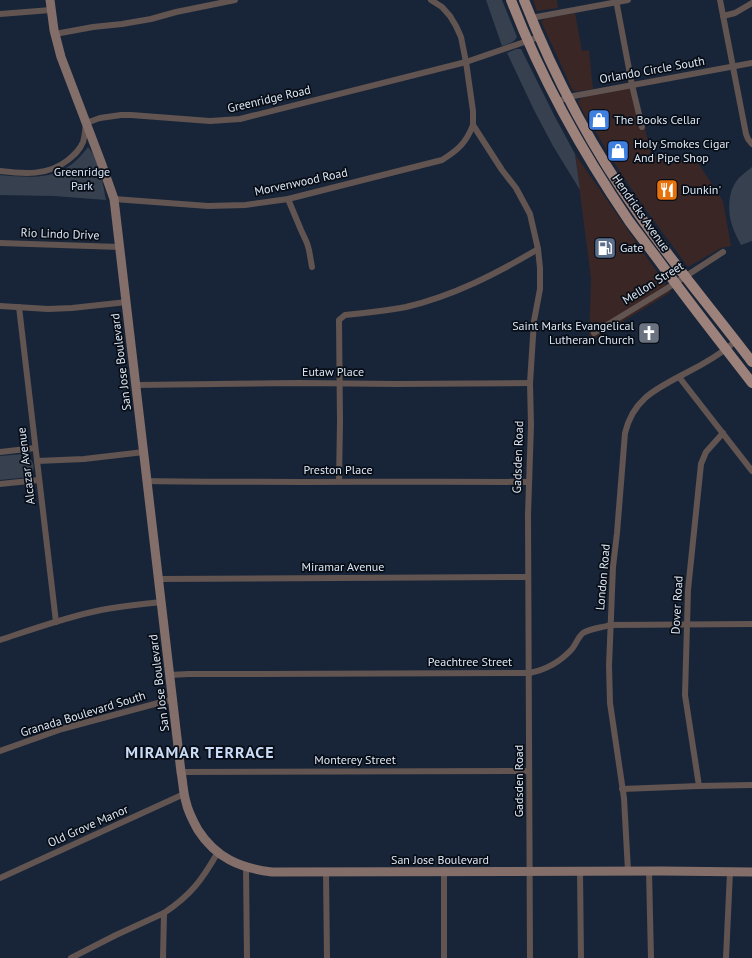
<svg xmlns="http://www.w3.org/2000/svg" width="752" height="958" font-family="'PT Sans',sans-serif">
<style>
.commercial{fill:#3a2624}
.green{fill:#36404f}
.lines{fill:none;stroke-linecap:round;stroke-linejoin:round}
.street{stroke:#615451;stroke-width:6}
.secondary{stroke:#836e69;stroke-width:9}
.primary{stroke:#9d827c;stroke-width:10}
.labels{text-anchor:middle;stroke-width:3.5;stroke-linejoin:round;paint-order:stroke}
.street-label{font-size:12px;fill:#dce5f2;stroke:#080e17}
.poi-label{font-size:12px;fill:#dce5f2;stroke:#080e17;text-anchor:start}
.park-label{font-size:12px;fill:#d6e3f6;stroke:#080e17}
.district-label{font-size:16px;font-weight:bold;letter-spacing:1px;fill:#c8daf4;stroke:#080e17}
</style>
<rect width="100%" height="100%" fill="#182538"/>
<g class="commercial">
<path d="M533 0H557L558 8 537 11Z"/>
<path d="M575 13 582 51 589 50 593 89 580 91H573L541 21 547 18Z"/>
<path d="M631 87 641 128H645L651 155 698 163 723 201 731 246 721 248 688 267 646 210 620 172 578 103 579 100 582 98 587 96Z"/>
<path d="M575 154 671 292 589 342 591 279Z"/>
</g>
<g class="green">
<path d="M486 0H502L517 37C514 43 508 44 502 46Z"/>
<path d="M516 49H521L554 115 575 154 580 190 553 146 534 110 507 53Z"/>
<path d="M88 147C99 159 103 183 106 200L54 196 0 195V175C38 178 63 181 88 147Z"/>
<path d="M752 167V241L741 245C738 239 734 232 732 225 728 214 728 195 734 185 738 177 746 172 752 167Z"/>
<path d="M24 454C29 457 36 463 33 471 32 473 30 475 29 477L0 480V456Z"/>
</g>
<g class="lines">
<g class="street">
<path d="M431 0 442 7 450 16 456 26 461 37 466 62 473 111V125L502 170 516 188 530 214 538 249 540 268V289L534 321 530 383 531 425 528 515 530 958"/>
<path d="M616 0 632 85 642 127"/>
<path d="M720 0 746 134 748 139 752 144"/>
<path d="M0 14 51 10"/>
<path d="M723 16 735 13 752 3"/>
<path d="M531 18 628 0"/>
<path d="M55 34 93 27 122 24 151 19 176 12 235 0"/>
<path d="M557 102 568 97 752 63"/>
<path d="M0 171C24 174 48 176 68 160 74 155 80 150 83 142 85 136 85 130 86 123L100 118 121 115H131L210 121 240 119 466 62 539 37"/>
<path d="M114 199 208 206 245 205 288 199 442 160C458 150 466 143 473 125"/>
<path d="M288 199 301 230 307 243 309 250 312 267"/>
<path d="M0 243 120 247"/>
<path d="M0 306 48 309 72 308 127 302"/>
<path d="M19 307 56 622"/>
<path d="M594 333 666 289 723 252"/>
<path d="M679 377 752 471"/>
<path d="M136 385 299 383 397 384 530 383"/>
<path d="M0 452 35 448"/>
<path d="M37 461 84 459 144 452"/>
<path d="M147 481C274 483 401 481 528 482"/>
<path d="M339 481 340 422 339 320 345 315C365 313 385 311 406 307 453 296 496 274 538 249"/>
<path d="M0 484 39 480"/>
<path d="M159 579 528 577"/>
<path d="M0 640C33 629 66 617 101 610 121 606 141 604 162 602"/>
<path d="M170 675 188 674H262L529 673C546 670 560 662 572 649 576 644 578 637 583 633 591 628 601 628 610 625L752 624"/>
<path d="M0 751 62 729 173 699"/>
<path d="M181 772 529 771"/>
<path d="M699 786 685 695 688 590 701 464 706 452 723 433"/>
<path d="M622 789 699 786 752 785"/>
<path d="M246 867 247 958"/>
<path d="M580 871 581 958"/>
<path d="M628 871 624 798 610 703 609 666 613 567 617 533 625 433C633 399 656 389 684 374 702 365 721 354 736 341"/>
<path d="M649 871 651 958"/>
<path d="M326 872 327 958"/>
<path d="M444 872V958"/>
<path d="M0 878 184 794"/>
<path d="M71 958 116 935 164 913C191 895 202 880 218 852"/>
<path d="M163 958 164 913"/>
<path d="M726 958 730 872"/>
</g>
<path class="secondary" d="M50 0 54 30 61 57 101 162 114 199 181 772C183 782 183 792 186 802 188 812 193 821 198 830 216 858 240 868 272 872L661 871 752 872"/>
<g class="primary">
<path d="M511 0C541 78 582 152 629 221 640 236 651 250 662 265 691 305 722 344 752 383"/>
<path d="M524 0C554 76 592 149 640 216 675 266 715 313 752 362"/>
</g>
</g>
<defs>
<g id="shop-square" transform="scale(1.15)"><rect x="-9" y="-9" width="18" height="18" rx="4" fill="#3f7fe0" stroke="#080e17"/><path d="M-5-2.5h2.3a2.7 3.5 0 0 1 5.4 0H5L5.5 6h-11ZM-1.5-2.5h3a1.5 2.3 0 0 0-3 0Z" fill="#fff"/></g>
<g id="restaurant-square" transform="scale(1.15)"><rect x="-9" y="-9" width="18" height="18" rx="4" fill="#e8710a" stroke="#080e17"/><path d="M-5-6h1v4h1v-4h1v4h1v-4h1v5L-1.5 .5V6h-2V.5L-5-1ZM5-6V6H3V1.5H1.5Q1.5-4 5-6Z" fill="#fff"/></g>
<g id="fuel-square" transform="scale(1.15)"><rect x="-9" y="-9" width="18" height="18" rx="4" fill="#5c6f8a" stroke="#080e17"/><path d="M-5.5-6h7V0h2V4h1.3V-2.5L3-4.5l.8-.8L6-3V5H2.5V1h-1V6h-7ZM-4.2-4.7v3.2H.2V-4.7Z" fill="#fff"/></g>
<g id="church-square" transform="scale(1.15)"><rect x="-9" y="-9" width="18" height="18" rx="4" fill="#6b7280" stroke="#080e17"/><path d="M-1.2-6h2.4v3.5h3.3v2.4h-3.3V6h-2.4V-.1h-3.3v-2.4h3.3Z" fill="#fff"/></g>
</defs>
<g fill-rule="evenodd">
<use href="#shop-square" x="599" y="120"/>
<use href="#shop-square" x="618" y="151"/>
<use href="#restaurant-square" x="667" y="190"/>
<use href="#fuel-square" x="605" y="248"/>
<use href="#church-square" x="649" y="333"/>
</g>
<g class="labels">
<g class="street-label">
<text transform="translate(652 70) rotate(-10)" y="4">Orlando Circle South</text>
<text transform="translate(269 99) rotate(-13)" y="4">Greenridge Road</text>
<text transform="translate(301 182) rotate(-12)" y="4">Morvenwood Road</text>
<text transform="translate(641 213) rotate(55)" y="4">Hendricks Avenue</text>
<text transform="translate(60 234) rotate(2)" y="4">Rio Lindo Drive</text>
<text transform="translate(653 283) rotate(-32)" y="4">Mellon Street</text>
<text transform="translate(121 362) rotate(-97)" y="4">San Jose Boulevard</text>
<text x="333" y="376">Eutaw Place</text>
<text transform="translate(518 457) rotate(-88)" y="4">Gadsden Road</text>
<text transform="translate(26 466) rotate(-97)" y="4">Alcazar Avenue</text>
<text x="338" y="474">Preston Place</text>
<text x="343" y="571">Miramar Avenue</text>
<text transform="translate(603 577) rotate(-85)" y="4">London Road</text>
<text transform="translate(677 605) rotate(-87)" y="4">Dover Road</text>
<text x="470" y="666">Peachtree Street</text>
<text transform="translate(159 683) rotate(-97)" y="4">San Jose Boulevard</text>
<text transform="translate(83 714) rotate(-17)" y="4">Granada Boulevard South</text>
<text x="355" y="764">Monterey Street</text>
<text transform="translate(519 781) rotate(-90)" y="4">Gadsden Road</text>
<text transform="translate(88 826) rotate(-24)" y="4">Old Grove Manor</text>
<text x="440" y="864">San Jose Boulevard</text>
</g>
<g class="poi-label">
<text x="614" y="124">The Books Cellar</text>
<text x="634" y="148">Holy Smokes Cigar<tspan x="634" dy="14">And Pipe Shop</tspan></text>
<text x="682" y="194">Dunkin'</text>
<text x="620" y="252">Gate</text>
<text x="634" y="330" text-anchor="end">Saint Marks Evangelical<tspan x="634" dy="14">Lutheran Church</tspan></text>
</g>
<g class="park-label">
<text x="82" y="176">Greenridge<tspan x="82" dy="14">Park</tspan></text>
</g>
<g class="district-label">
<text x="200" y="758">MIRAMAR TERRACE</text>
</g>
</g>
</svg>
